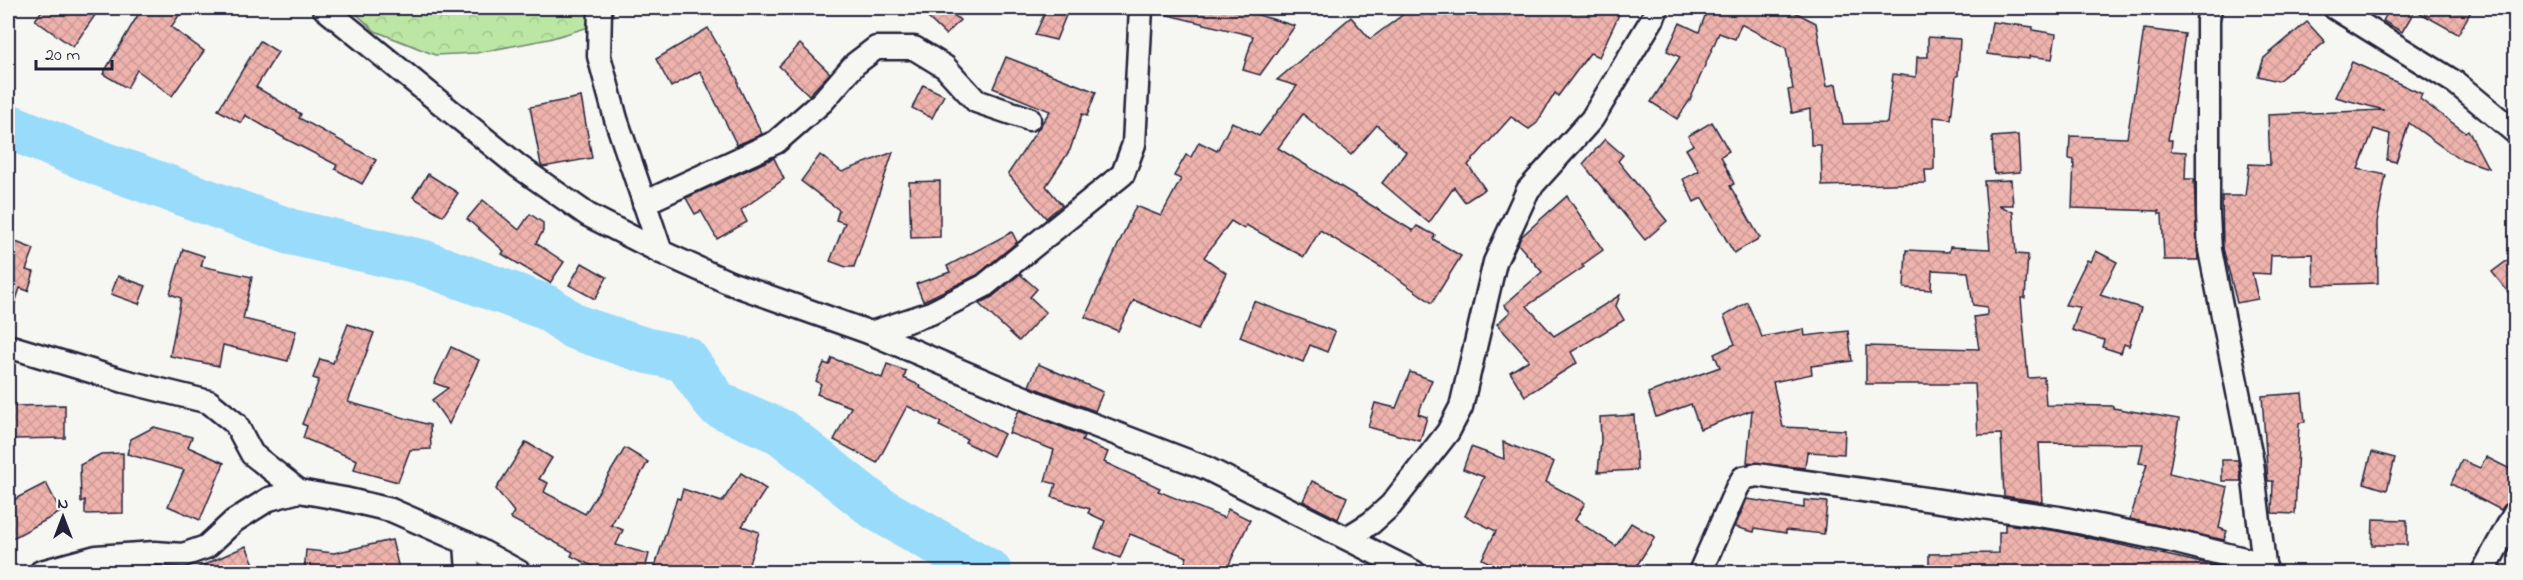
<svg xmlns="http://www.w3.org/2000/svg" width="2523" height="580" font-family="'Indie Flower',sans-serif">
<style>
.forest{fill:url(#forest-crowns);stroke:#6e846f;stroke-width:1.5}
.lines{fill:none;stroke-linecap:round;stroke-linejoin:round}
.river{stroke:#98dbfa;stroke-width:46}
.building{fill:url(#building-cross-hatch);stroke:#22223b;stroke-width:1.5}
.minor-casing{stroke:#22223b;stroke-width:27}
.minor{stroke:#f6f6f2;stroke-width:22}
</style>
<defs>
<pattern id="forest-crowns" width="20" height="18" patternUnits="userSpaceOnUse" patternTransform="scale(1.5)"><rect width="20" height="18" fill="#bbe6a3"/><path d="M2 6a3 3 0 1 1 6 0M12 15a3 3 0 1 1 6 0" fill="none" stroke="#a0c58d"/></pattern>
<pattern id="building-cross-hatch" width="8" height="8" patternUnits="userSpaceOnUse" patternTransform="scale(1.5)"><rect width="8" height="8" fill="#efb3ad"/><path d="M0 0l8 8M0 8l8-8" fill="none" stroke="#cd9a96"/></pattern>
</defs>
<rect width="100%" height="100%" fill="#f6f6f2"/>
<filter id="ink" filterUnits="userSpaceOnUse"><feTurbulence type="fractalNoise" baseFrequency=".0167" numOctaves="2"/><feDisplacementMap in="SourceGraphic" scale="12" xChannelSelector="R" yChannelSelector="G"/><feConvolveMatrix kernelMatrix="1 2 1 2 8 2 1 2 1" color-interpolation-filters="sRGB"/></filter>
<g filter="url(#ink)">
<path class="forest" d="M350 8H589L586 28 549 39 476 53 435 55 375 31Z"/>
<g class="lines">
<path class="river" d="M8 126 99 163 291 232 424 263 548 308 575 327 644 350 685 359 717 404 781 432 877 508 989 572"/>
</g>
<g class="building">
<path d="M44 8H100L73 47 35 20Z"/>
<path d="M142 8H184L171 27 204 51 172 96 137 70 127 88 103 74Z"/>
<path d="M938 8H945L960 20 946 35 928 18Z"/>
<path d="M1047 8H1069L1056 40 1035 35Z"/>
<path d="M1169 8H1245V11L1295 26 1260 75 1243 70 1253 36 1168 15Z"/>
<path d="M1412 8H1622L1599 57 1590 53 1558 96 1555 93 1537 123 1529 129 1511 117 1468 165 1485 189 1465 202 1454 187 1429 223 1382 183 1406 152 1377 125 1351 155 1303 114 1278 148 1413 231 1417 226 1435 235 1433 239 1461 256 1432 303 1387 271 1320 230 1304 257 1246 225 1244 229 1231 221 1204 257 1226 273 1198 329 1134 300 1118 331 1085 317 1136 206 1161 216 1181 179 1174 176 1186 155 1191 157 1199 142 1217 151 1232 122 1259 136 1297 86 1277 80 1351 17 1370 39Z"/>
<path d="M1708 8H1787L1816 23 1827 86 1836 84 1843 124 1887 123 1893 74 1916 77 1917 57H1928V37L1960 39 1958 76H1956L1951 119 1934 117V170H1925L1926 183 1822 186 1821 145H1811L1810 109 1792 113 1788 90 1793 89 1786 48 1741 24 1735 39 1719 33 1690 100 1677 119 1651 102 1680 57 1667 51 1680 23 1699 32Z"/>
<path d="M2390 8H2473L2458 34 2415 10 2402 32 2383 21Z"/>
<path d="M1992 22 2033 27V30L2056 34 2052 59 2029 56V59L1987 54Z"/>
<path d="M2307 22 2325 42 2278 81 2258 76 2264 58Z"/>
<path d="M708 28 738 80V85L762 134 737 145 700 71 671 87 656 59Z"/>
<path d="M2144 29 2185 34 2168 140H2172L2171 151 2186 152 2185 179H2194L2198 260H2164L2162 214H2159V211L2072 208 2074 160 2069 159 2070 136 2127 138Z"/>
<path d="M260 41 278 52 256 87 301 114 299 118 376 160 362 184 335 169 337 165 286 139 245 115 241 123 218 110Z"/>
<path d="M800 44 830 73 809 95 779 66Z"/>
<path d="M1006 57 1096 92 1087 116 1082 114 1070 150 1046 186 1062 205 1046 218 1008 174 1050 111 993 88Z"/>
<path d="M2352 62 2422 94 2420 99 2465 132 2468 130 2488 168 2456 157 2409 123 2396 162 2387 160 2390 134 2374 129 2358 169 2386 175 2377 222 2378 283 2314 285 2313 254 2271 255 2270 274 2252 273 2258 299 2237 303 2223 248 2222 196H2245L2249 164 2270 165 2268 115 2384 110 2335 97Z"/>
<path d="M923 85 944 95 932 118 912 108Z"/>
<path d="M581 97 592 158 543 167 541 165 530 107Z"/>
<path d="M1712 122 1729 151 1721 156 1734 184 1730 186 1760 238 1734 253 1702 198 1694 202 1683 179 1699 171 1686 149 1693 145 1688 136Z"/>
<path d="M2018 135 2020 172 1994 174 1992 137Z"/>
<path d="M1605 139 1623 155 1618 161 1667 221 1645 240 1583 164Z"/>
<path d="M893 152 854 267H846L830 261 845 223 836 220 839 210 801 181 820 155 842 172Z"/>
<path d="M774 158 784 179 741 210 747 222 717 239 701 211 695 214 686 198Z"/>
<path d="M428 174 458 193 443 216 413 197Z"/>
<path d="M2011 180 2013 205H1998L2013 212 2016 254 2028 255 2025 298H2021L2028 378 2044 377 2046 405 2113 406V408L2179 419 2169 473 2228 487 2219 528 2227 531 2224 540 2130 519 2147 464 2139 463 2143 444 2039 443 2042 502 2004 496 2001 434 1978 435 1975 384H1866V346L1979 349 1974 317 1987 315V307L1973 305 1968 272 1932 270 1931 290 1904 288 1906 250 1949 252 1950 247 1990 249 1984 181Z"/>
<path d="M940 181V237L911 238 909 182Z"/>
<path d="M1567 196 1603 250 1582 265 1584 267 1527 306 1554 336 1620 295 1616 306 1624 320 1571 352 1577 363 1525 396 1510 372 1529 360 1497 324 1510 312 1504 305 1542 272 1518 244 1522 236Z"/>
<path d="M483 200 519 230 530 214 543 223V231L536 243 564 262 550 283 502 254 504 251 467 219Z"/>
<path d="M1012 232 1017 242 977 275 923 301 916 284 950 272 947 266Z"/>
<path d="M8 239 34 249 26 270 34 272 28 291 20 288 11 315 8 314Z"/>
<path d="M183 249 204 256 201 266 252 277 243 319 296 331 288 361 223 345 219 366 170 356 181 298 170 294Z"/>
<path d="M2096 251 2117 262 2100 295 2141 308 2129 346 2124 344 2121 353 2102 347 2104 340 2072 330 2080 307 2065 305 2087 260 2091 262Z"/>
<path d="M2516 254V302L2492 272Z"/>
<path d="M582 263 607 277 595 299 569 285Z"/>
<path d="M1020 274 1037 289 1030 297 1046 312 1019 341 979 304 992 297Z"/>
<path d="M118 276 146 286 139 304 111 294Z"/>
<path d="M1254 301 1335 332 1327 352 1310 345 1303 362 1240 337Z"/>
<path d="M1747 302 1762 337 1804 329 1805 336 1848 331 1852 361 1811 366 1812 374 1773 382 1783 427 1845 430 1844 454 1807 452 1805 468 1747 462 1752 410 1700 429 1691 404 1656 417 1648 393 1720 367 1714 354 1735 344 1724 316Z"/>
<path d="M348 324 374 333 348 402 430 425 431 449 410 450 398 482 354 470 357 460 303 438 307 426 302 424 319 380 313 378 320 359 333 363Z"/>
<path d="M451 347 479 360 449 424 432 400 448 388 434 383Z"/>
<path d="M832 358 882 378 887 364 906 371 904 378 921 386 920 388 1004 434 993 456 965 442 967 439 939 426 941 422 907 406 877 463 834 440 851 407 817 394 821 384 816 381 824 363 829 365Z"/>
<path d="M1038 364 1103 392 1095 411 1029 386Z"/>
<path d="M1410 372 1432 380 1418 414 1427 417 1420 441 1368 427 1375 403 1396 408Z"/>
<path d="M2302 393 2305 422 2299 423 2295 514 2272 513 2273 481H2268L2262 396Z"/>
<path d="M65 405V438L11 439V406Z"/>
<path d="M1019 410 1084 436 1082 441 1108 452 1104 462 1160 488 1158 491 1224 518 1228 509 1250 520 1225 573H1181L1187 557 1130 534 1120 558 1095 548 1105 521 1088 513 1090 509 1052 497 1056 484 1045 481 1054 450 1009 433Z"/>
<path d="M1634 415 1637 470 1598 472 1601 441 1600 417Z"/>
<path d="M154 427 192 437 188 447 224 463 200 520 168 506 184 470 127 454 131 439Z"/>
<path d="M526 442 552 458 539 479 548 483 544 492 585 514 625 448 648 462 611 525 623 530 616 545 649 554 644 573H607L571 556 573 552 510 518 514 512 496 489Z"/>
<path d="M1503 442 1554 462 1546 482 1585 503 1575 520 1616 546 1631 523 1655 537 1632 573H1510L1482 559 1496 531 1465 516 1484 477 1463 469 1471 447 1504 459Z"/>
<path d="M2372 452 2395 458 2387 490 2364 483Z"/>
<path d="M123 453V513L85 514V500L81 502 80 465 101 454Z"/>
<path d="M2486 457 2516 472V489L2501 510 2451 484 2462 460 2480 468Z"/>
<path d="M2222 460H2238L2241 481H2222Z"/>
<path d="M741 473 766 489 742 526 759 532 746 573H674L655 566 677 498 680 499 683 489 722 502Z"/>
<path d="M1312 481 1347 497 1338 519 1303 501Z"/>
<path d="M46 483 61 512 11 539V501Z"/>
<path d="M1747 499 1804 508V500L1827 502 1824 534 1786 530V533L1755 528 1754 532 1735 527Z"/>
<path d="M2373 519 2407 520V545H2372Z"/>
<path d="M2005 524 2057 531 2216 566 2214 573H1929V554L1999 553V532H2005Z"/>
<path d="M392 540 400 573H304L306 550 334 553Z"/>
<path d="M246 546 258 573H186Z"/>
</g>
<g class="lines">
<g class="minor-casing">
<g id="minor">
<path d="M324 8 518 166 588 215 661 252 730 283 871 333 1036 403 1206 468 1414 572"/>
<path d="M600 8 599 56 616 119 661 252"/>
<path d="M2210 8 2208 20V215L2210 250 2252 463 2264 564 2267 572"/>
<path d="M2335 8 2456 83 2516 133"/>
<path d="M644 203 776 142 823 101 855 64 876 48H914L945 67 976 101 1029 119"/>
<path d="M871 333 931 313 984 286 1123 174 1134 144 1141 8"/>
<path d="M8 346 124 381 209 402 236 424 252 454 299 491"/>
<path d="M1347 538 1371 523 1391 505 1448 432 1461 407 1495 262 1528 190 1592 119 1653 18 1657 8"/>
<path d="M466 543 468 572"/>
<path d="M41 572 96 557 155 553 183 555 206 547 234 521 269 499 299 491 344 499 391 510 466 543 519 572"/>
<path d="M1700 572 1737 488 1743 478 1757 475 2059 518 2172 541 2264 564"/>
<path d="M2483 572 2516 511"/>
</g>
</g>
<use href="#minor" class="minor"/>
</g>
</g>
<rect width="2523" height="580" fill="none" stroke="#f6f6f2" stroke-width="30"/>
<rect x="15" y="15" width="2493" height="550" fill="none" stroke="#22223b" stroke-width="2" filter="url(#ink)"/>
<g transform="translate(63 517)" stroke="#f6f6f2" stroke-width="4.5" paint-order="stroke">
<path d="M0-4.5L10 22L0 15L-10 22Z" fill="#22223b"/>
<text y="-9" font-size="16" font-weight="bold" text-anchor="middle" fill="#22223b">N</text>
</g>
<path d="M36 60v9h76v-9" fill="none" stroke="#22223b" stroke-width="3"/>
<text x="45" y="60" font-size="18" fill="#22223b" stroke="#f6f6f2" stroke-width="4.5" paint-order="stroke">20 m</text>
</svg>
